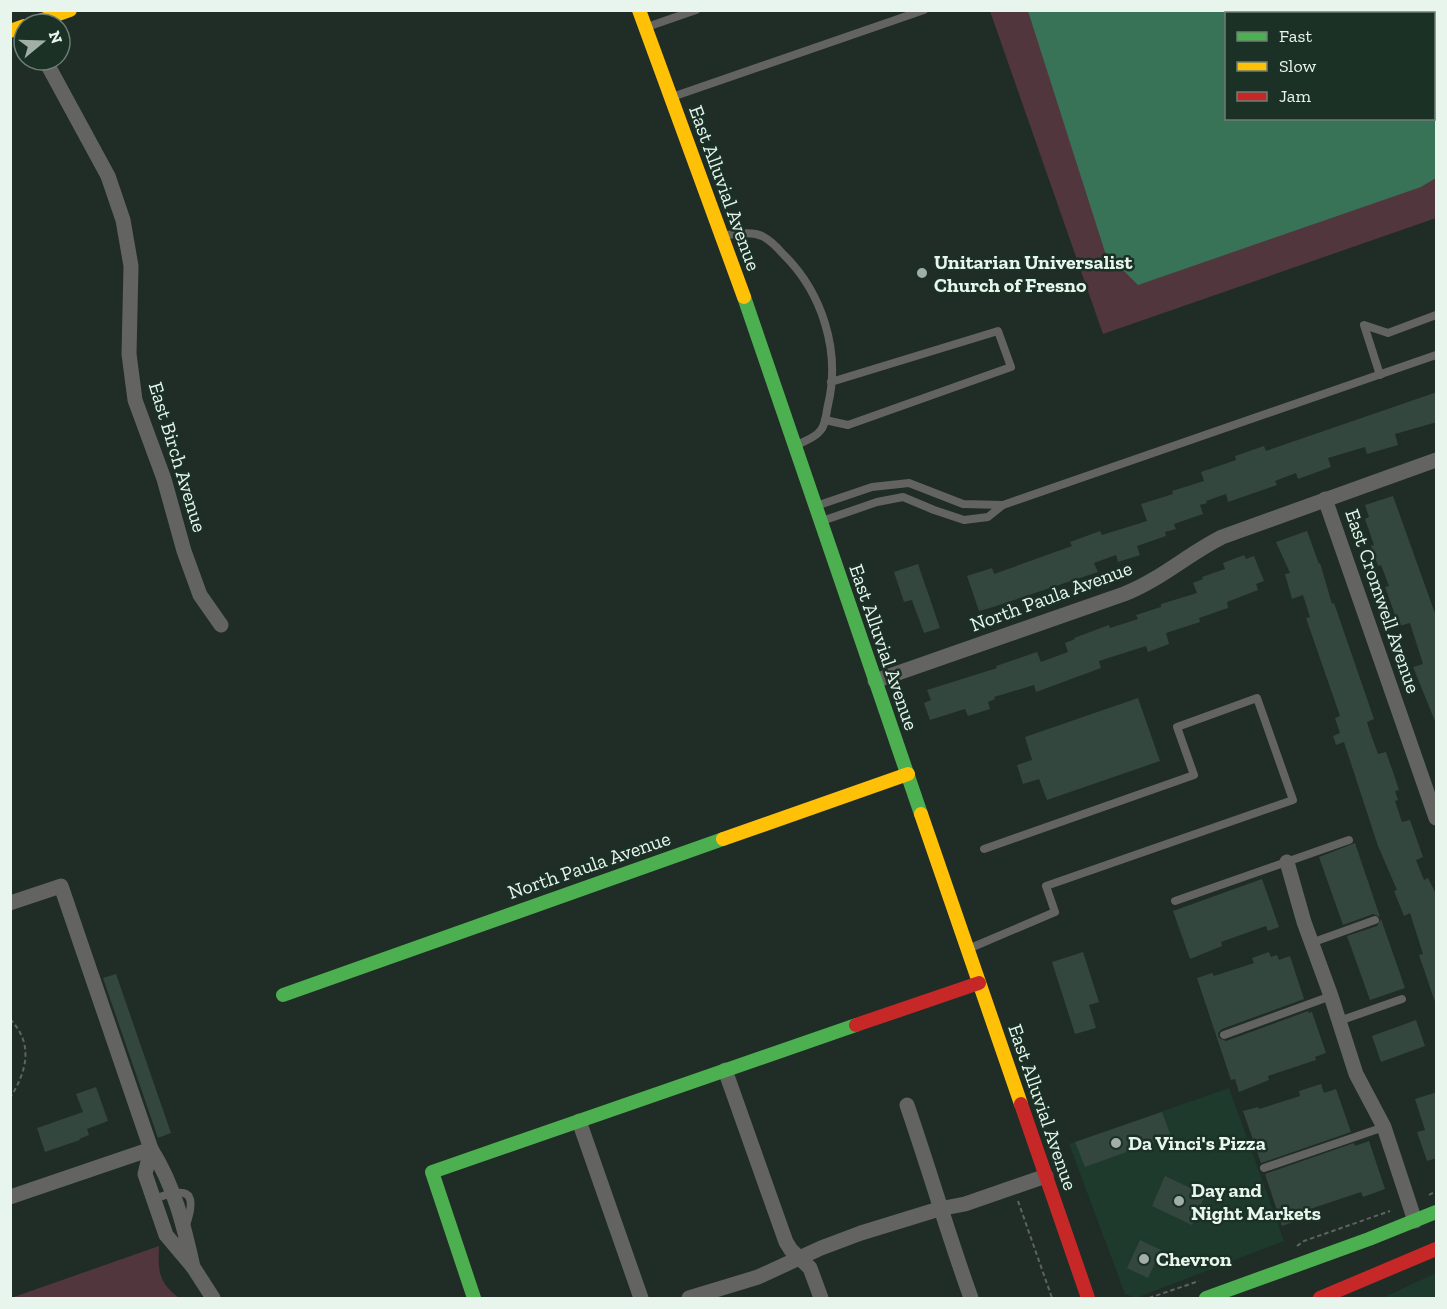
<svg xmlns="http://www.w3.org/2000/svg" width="1447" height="1309" font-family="'Zilla Slab',serif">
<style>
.built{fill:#1e3a2d}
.green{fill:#52363e;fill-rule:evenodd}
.water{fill:#387358;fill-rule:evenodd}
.building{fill:#34473e}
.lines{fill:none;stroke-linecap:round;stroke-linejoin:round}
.path{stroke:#5e6260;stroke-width:2;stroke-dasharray:4.5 3;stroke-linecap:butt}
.lane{stroke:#636362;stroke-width:8}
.street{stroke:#636362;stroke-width:15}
.fast{stroke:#4caf50;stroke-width:14}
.slow{stroke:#ffc107;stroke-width:14}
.jam{stroke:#c62828;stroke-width:14}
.poi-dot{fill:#a1afa7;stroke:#1b3126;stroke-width:2}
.labels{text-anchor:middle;stroke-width:5;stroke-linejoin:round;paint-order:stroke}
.street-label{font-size:20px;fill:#e7f5ed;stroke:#1b3126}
.poi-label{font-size:20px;font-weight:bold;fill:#e7f5ed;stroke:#1b3126;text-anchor:start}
</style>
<rect width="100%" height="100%" fill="#202c26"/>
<g class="built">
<path d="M1229 1088 1284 1241 1136 1298 1125 1294 1069 1144Z"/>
<path d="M1436 1273V1298H1382L1406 1287Z"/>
</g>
<g class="green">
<path d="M990 11H1436V218L1103 334ZM1226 14H1434V118H1226Z"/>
<path d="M159 1246C158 1271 158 1282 179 1298H11Z"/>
</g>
<path class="water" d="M1028 11H1436V178L1421 187 1138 285 1105 252ZM1226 14H1434V118H1226Z"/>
<g class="building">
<path d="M1437 392V422L1395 434 1398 445 1367 454 1365 447 1328 458 1331 467 1298 479 1296 473 1275 481 1277 485 1228 502 1226 494 1206 501 1207 503 1200 505 1203 514 1174 524 1176 529 1165 532 1166 536 1137 546 1140 555 1118 562 1116 555 1094 563 1098 572 990 608 979 611 967 576 992 568 994 574 1072 546 1070 542 1100 531 1102 535 1147 521 1141 504 1173 494 1172 491 1204 481 1201 472 1236 460 1235 456 1264 446 1266 451Z"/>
<path d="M1393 496 1437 619V726L1413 667 1423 664 1410 623 1399 626 1385 587 1389 586 1381 565 1378 566 1371 546 1374 545 1365 519 1369 517 1365 505Z"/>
<path d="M1307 531 1319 564 1320 563 1332 604 1334 603 1374 719 1367 722 1370 732 1378 754 1386 752 1393 772 1399 790 1395 791 1398 800 1395 801 1402 822 1410 820 1423 857 1416 860 1424 880 1428 878 1437 896V1002H1435L1419 955 1423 954 1410 913 1404 916 1394 891 1397 890 1378 846 1344 742 1336 745 1333 736 1340 733 1335 718 1340 716 1306 618 1310 617 1303 595 1292 599 1285 574 1290 573 1276 542Z"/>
<path d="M1244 555 1246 559 1254 556 1264 581 1256 584 1258 590 1227 602 1228 608 1199 618 1200 622 1166 633 1169 644 1148 652 1146 646 1099 661 1101 668 1036 692 1034 685 994 697 995 699 988 702 990 709 968 716 965 709 930 720 924 703 931 700 927 690 997 668 996 666 1037 652 1041 662 1068 652 1065 643 1075 639 1074 638 1109 625 1110 628 1138 619 1136 615 1161 607V604L1197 593 1193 583 1203 579 1202 577 1225 569 1223 563Z"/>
<path d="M918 564 940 628 924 633 912 600 904 602 894 572Z"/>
<path d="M1138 698 1160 761 1047 800 1039 779 1023 784 1017 765 1032 760 1025 737Z"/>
<path d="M1355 843 1380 917 1373 914 1343 925 1319 857Z"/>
<path d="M1262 879 1279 927 1268 931 1266 926 1221 942 1222 946 1190 959 1173 911Z"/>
<path d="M1381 919 1405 988 1370 1000 1347 936 1377 926Z"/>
<path d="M1083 952 1099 1002 1089 1005 1096 1028 1075 1034 1052 962Z"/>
<path d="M1269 952 1271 957 1277 955 1279 960 1290 956 1304 999 1222 1029 1218 1033 1219 1038 1226 1041 1308 1011 1309 1013 1312 1012 1326 1053 1315 1057 1316 1060 1268 1076 1269 1080 1239 1092 1235 1079 1231 1080 1197 978 1212 973 1214 976 1254 963 1252 958Z"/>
<path d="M116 974 171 1133 158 1138 103 978Z"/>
<path d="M1416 1020 1425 1046 1381 1062 1372 1036Z"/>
<path d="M1321 1084 1324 1093 1336 1089 1351 1132 1261 1163 1243 1111 1258 1107 1259 1109 1300 1096 1299 1091Z"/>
<path d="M96 1087 108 1121 87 1129 89 1135 79 1139 80 1140 45 1152 37 1128 83 1112 76 1094Z"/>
<path d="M1437 1092V1158L1427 1161 1417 1132 1425 1130 1415 1099Z"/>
<path d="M1162 1112 1171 1136 1085 1167 1075 1142Z"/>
<path d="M1369 1141 1385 1189 1363 1197 1361 1192 1319 1206 1294 1215 1296 1221 1282 1226 1265 1174 1354 1143 1355 1146Z"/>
<path d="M1165 1176 1205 1195 1192 1225 1152 1206Z"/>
<path d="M1140 1240 1161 1250 1148 1278 1127 1268Z"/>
</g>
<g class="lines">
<g class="path">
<path d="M10 1019C34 1044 27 1071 10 1098"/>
<path d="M1429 1195 1436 1191"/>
<path d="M1018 1201 1052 1298"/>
<path d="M1297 1246 1304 1241 1390 1211"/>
<path d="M1123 1298H1124"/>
<path d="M1149 1298 1199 1281"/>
</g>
<g class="lane">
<path d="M647 27 696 10"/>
<path d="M672 97 924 10"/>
<path d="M726 235C738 234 751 231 762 236 770 240 777 247 783 254 822 292 841 351 828 405 826 413 826 425 820 431 815 438 804 441 797 445"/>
<path d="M1380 375 1364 325 1388 333 1436 315"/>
<path d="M825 420 848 425 1011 367 998 331 831 382"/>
<path d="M819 505 872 487 909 483 963 504 1003 505 988 517 964 520 934 510 903 497 877 502 822 521"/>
<path d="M1003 505 1436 355"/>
<path d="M1175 901 1349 840"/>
<path d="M1311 943 1375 920"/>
<path d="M968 949 1055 912 1046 886 1293 800 1257 698 1177 727 1194 775 984 849"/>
<path d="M1339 1021 1402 999"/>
<path d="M1224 1035 1331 996"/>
<path d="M1264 1168 1384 1127"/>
<path d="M154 1199C184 1188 199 1188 186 1225"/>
</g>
<g class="street">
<path d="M45 60 108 176 123 220 131 266 129 354 135 400 164 479 184 551 200 595 221 625"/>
<path d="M1325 499 1436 818"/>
<path d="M875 681 1124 594C1160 580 1188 554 1222 537L1436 460"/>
<path d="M1287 862 1304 922 1331 996 1356 1074 1384 1127 1415 1221"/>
<path d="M10 903 61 886 151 1149 10 1197"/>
<path d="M725 1070 786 1242 791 1250 810 1268 821 1298"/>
<path d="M907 1105C929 1169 948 1234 971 1298"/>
<path d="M579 1121 641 1298"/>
<path d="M151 1149C174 1185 184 1226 193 1267L166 1235 145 1174Z"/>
<path d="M193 1267 213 1298"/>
<path d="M689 1298 758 1277 821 1248 861 1233 939 1209 965 1204 1046 1176"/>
</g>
<g class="fast">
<path d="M744 297 921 814"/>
<path d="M283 995 723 839"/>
<path d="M474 1298 432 1172 856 1025"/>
<path d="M1206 1298 1369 1239 1436 1212"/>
</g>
<g class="slow">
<path d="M639 10 744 297"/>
<path d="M31 24 70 10"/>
<path d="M10 31 24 26"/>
<path d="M921 814 1021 1104"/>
<path d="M723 839 908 774"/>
</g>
<g class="jam">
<path d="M856 1025 979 983"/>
<path d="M1021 1104 1088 1298"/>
<path d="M1320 1298 1436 1249"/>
</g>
</g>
<g class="poi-dot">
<circle cx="922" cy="273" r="6"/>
<circle cx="1116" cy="1143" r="6"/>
<circle cx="1179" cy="1201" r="6"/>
<circle cx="1144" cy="1259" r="6"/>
</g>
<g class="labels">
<g class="street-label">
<text transform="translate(725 188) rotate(70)" y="7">East Alluvial Avenue</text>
<text transform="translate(178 457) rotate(73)" y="7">East Birch Avenue</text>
<text transform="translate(1051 596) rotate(-20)" y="7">North Paula Avenue</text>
<text transform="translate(1383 601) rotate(71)" y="7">East Cromwell Avenue</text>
<text transform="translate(884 647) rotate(71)" y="7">East Alluvial Avenue</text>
<text transform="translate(589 865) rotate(-19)" y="7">North Paula Avenue</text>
<text transform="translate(1043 1107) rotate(71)" y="7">East Alluvial Avenue</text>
</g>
<g class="poi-label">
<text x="934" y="269">Unitarian Universalist<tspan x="934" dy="23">Church of Fresno</tspan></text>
<text x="1128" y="1150">Da Vinci's Pizza</text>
<text x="1191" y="1197">Day and<tspan x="1191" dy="23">Night Markets</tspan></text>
<text x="1156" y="1266">Chevron</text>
</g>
</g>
<rect width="1447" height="1309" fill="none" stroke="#e7f5ed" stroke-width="24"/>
<rect x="1225" y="12" width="210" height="108" fill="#1b3126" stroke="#6d7f76" stroke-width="1.5"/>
<rect x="1237" y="32" width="30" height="9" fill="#4caf50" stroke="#6d7f76" stroke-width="1.5"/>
<text x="1279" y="42" font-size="18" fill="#e7f5ed">Fast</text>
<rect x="1237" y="62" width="30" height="9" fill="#ffc107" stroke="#6d7f76" stroke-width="1.5"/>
<text x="1279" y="72" font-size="18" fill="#e7f5ed">Slow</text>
<rect x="1237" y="92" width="30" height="9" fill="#c62828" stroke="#6d7f76" stroke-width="1.5"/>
<text x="1279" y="102" font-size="18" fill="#e7f5ed">Jam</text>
<g transform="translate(42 42) rotate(71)"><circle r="28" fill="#1b3126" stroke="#6d7f76" stroke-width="1.5"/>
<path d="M0-4.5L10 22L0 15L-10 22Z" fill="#a1afa7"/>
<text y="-9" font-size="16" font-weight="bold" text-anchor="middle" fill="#e7f5ed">N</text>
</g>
</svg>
